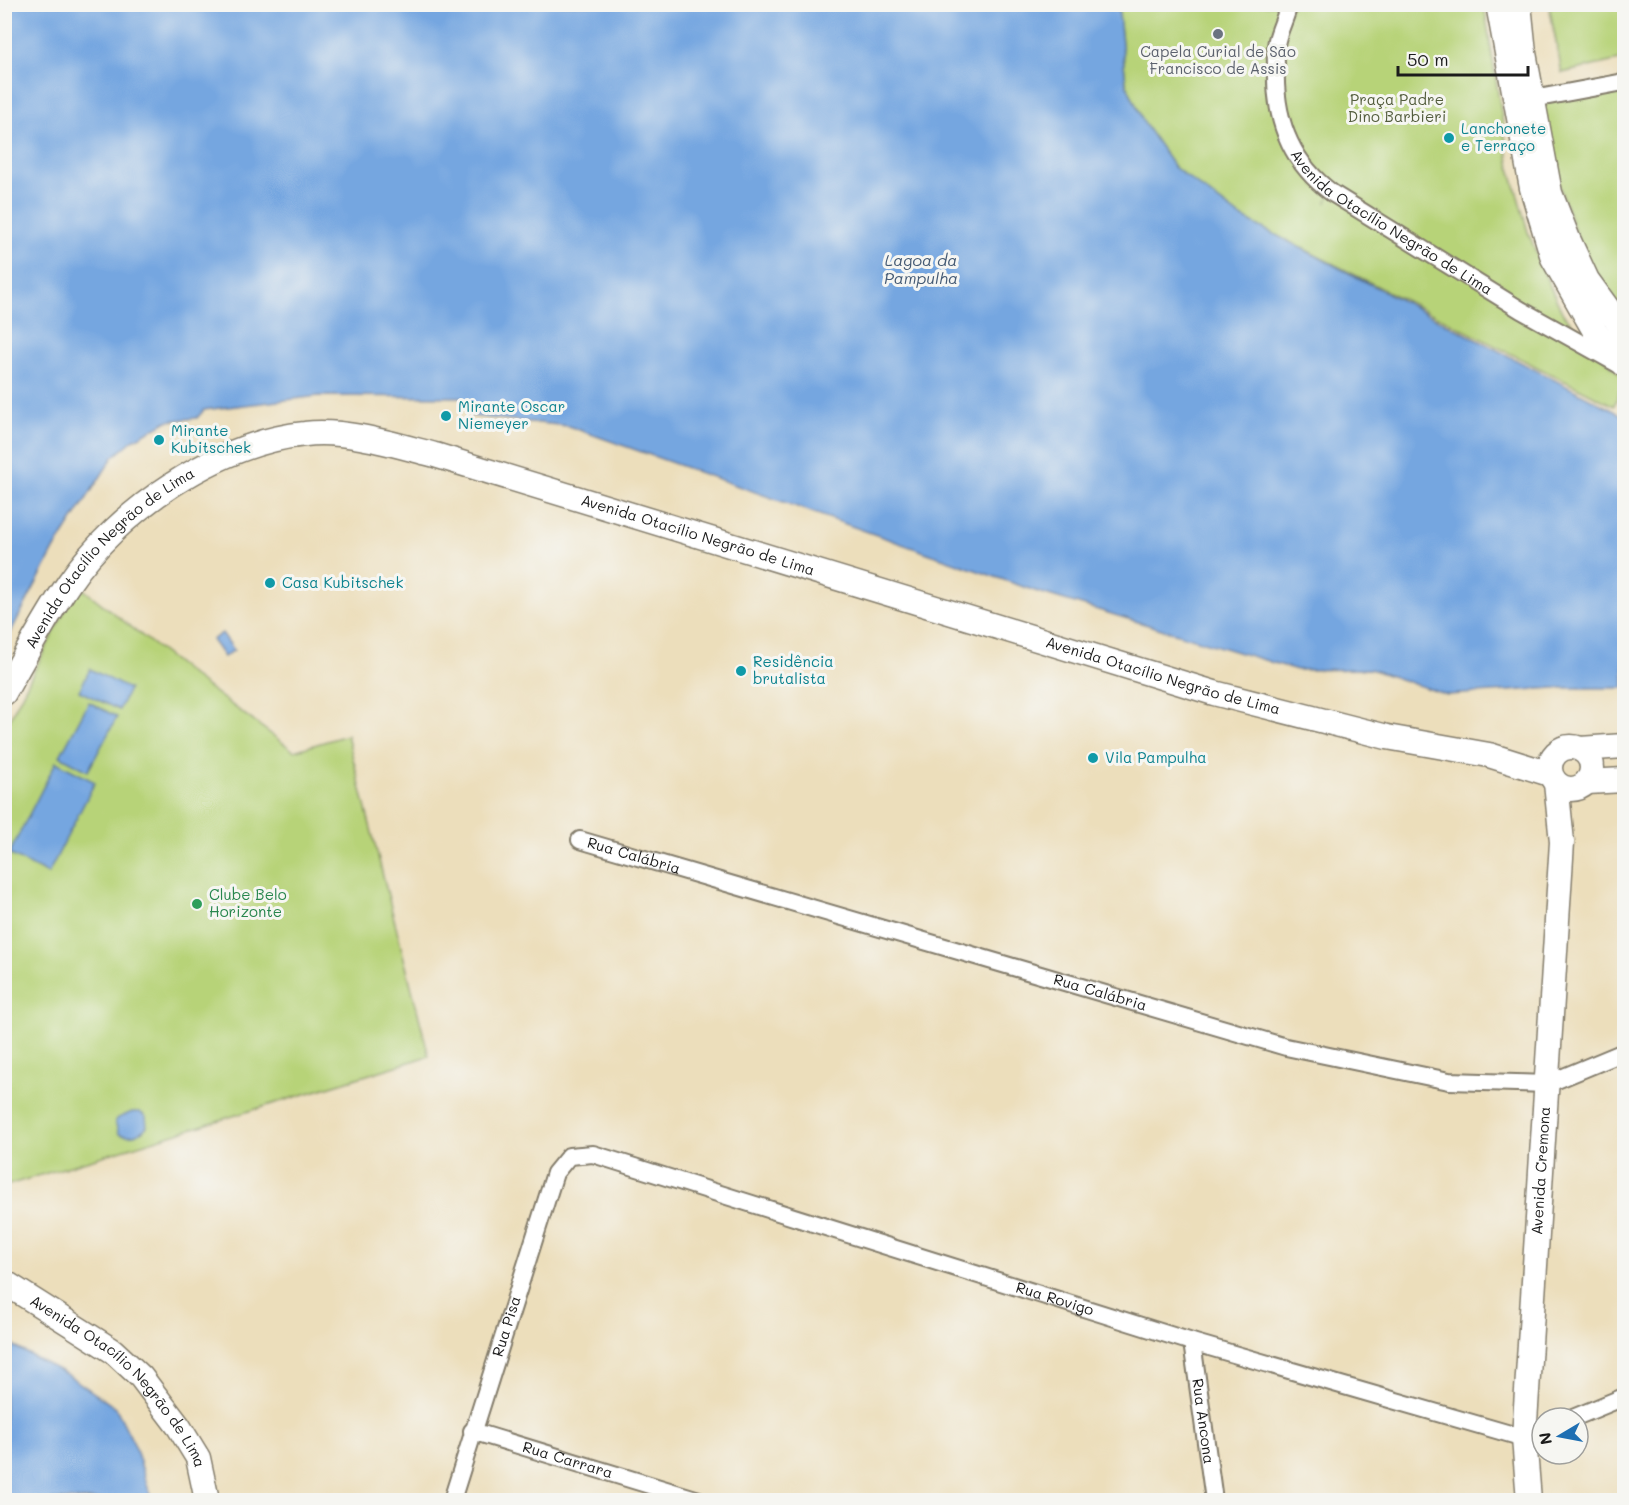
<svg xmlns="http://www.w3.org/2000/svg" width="1629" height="1505" font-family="Mali,sans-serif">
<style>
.green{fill:#b7d378;stroke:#6a784a;stroke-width:1.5}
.water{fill:#75a6e0;stroke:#48617e;stroke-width:1.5}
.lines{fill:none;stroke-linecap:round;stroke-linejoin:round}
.street-casing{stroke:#847d6c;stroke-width:20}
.secondary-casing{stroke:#847d6c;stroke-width:27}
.street{stroke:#fff;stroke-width:16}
.secondary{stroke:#fff;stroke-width:24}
.worship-dot{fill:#6b7280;stroke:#f6f6f2;stroke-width:2}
.culture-dot{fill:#0f9aa8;stroke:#f6f6f2;stroke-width:2}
.leisure-dot{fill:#2e9e5b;stroke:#f6f6f2;stroke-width:2}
.labels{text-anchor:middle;stroke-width:6;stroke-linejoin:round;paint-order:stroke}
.worship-label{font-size:15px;fill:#5b616d;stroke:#f6f6f2}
.park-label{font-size:15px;fill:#525c3c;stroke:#f6f6f2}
.culture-label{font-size:15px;fill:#0d838f;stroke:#f6f6f2;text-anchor:start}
.street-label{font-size:15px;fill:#1c1c1c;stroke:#f6f6f2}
.leisure-label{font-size:15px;fill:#27864d;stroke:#f6f6f2;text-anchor:start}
.water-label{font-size:16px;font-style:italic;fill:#445a74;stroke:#f6f6f2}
</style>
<rect width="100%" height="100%" fill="#f6f6f2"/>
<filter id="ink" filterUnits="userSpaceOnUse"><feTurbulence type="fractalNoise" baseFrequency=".0167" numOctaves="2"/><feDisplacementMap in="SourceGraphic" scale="12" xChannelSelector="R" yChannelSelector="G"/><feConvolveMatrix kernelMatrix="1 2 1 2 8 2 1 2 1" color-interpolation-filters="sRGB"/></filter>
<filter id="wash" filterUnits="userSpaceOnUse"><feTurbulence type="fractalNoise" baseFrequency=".008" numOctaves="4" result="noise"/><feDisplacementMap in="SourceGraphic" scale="24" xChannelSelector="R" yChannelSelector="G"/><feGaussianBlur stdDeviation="1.35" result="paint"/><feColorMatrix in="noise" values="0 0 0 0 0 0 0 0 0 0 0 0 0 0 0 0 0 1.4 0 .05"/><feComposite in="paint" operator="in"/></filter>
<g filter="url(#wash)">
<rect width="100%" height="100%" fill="#ecdebb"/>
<g class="green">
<path d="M1118 5H1286L1275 39 1274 93 1284 132 1295 157 1330 193 1326 204 1331 192 1298 155 1286 131 1277 93 1279 41 1291 5H1484L1510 168 1528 232 1548 282 1563 314 1624 379 1614 406 1239 216 1174 167 1144 123 1126 83Z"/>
<path d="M1549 5H1624V59L1562 73Z"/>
<path d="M1624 88V317L1595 289 1531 105Z"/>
<path d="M78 585 198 680 294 751 347 735 429 1056 5 1186 4 730Z"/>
</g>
<g class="water">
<path d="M5 4 1118 5 1126 83 1144 123 1174 167 1239 216 1624 416V688H1555L1447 695 1370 669 1297 670 1035 591 568 426 471 416 461 397 319 396 204 410 197 418 167 421 133 440 113 457 55 548 5 643Z"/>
<path d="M222 633 234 650 224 657 212 640Z"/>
<path d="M90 669 129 689 119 710 79 691Z"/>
<path d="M89 702 117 717 88 771 60 756Z"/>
<path d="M56 762 95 782 48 874 9 854Z"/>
<path d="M132 1112H140L146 1117 147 1126C140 1136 130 1137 119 1134L115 1122 118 1118Z"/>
<path d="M4 1341 68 1375 116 1408 135 1446 152 1500H5Z"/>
</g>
</g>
<g filter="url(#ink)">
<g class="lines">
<g class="street-casing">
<g id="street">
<path id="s1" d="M1289 4C1286 17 1280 28 1277 40 1275 48 1276 59 1276 67 1274 118 1290 162 1332 193L1521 310 1618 364"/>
<path d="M1533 99 1624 82"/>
<path id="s2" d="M580 840 1286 1047 1449 1081 1547 1084 1624 1052"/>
<path id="s3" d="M1192 1342 1214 1500"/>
<path d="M1573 1418 1624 1397"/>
<path id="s4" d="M472 1431 699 1500"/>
<path id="s5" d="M452 1500 555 1173 569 1156 593 1154 1192 1342 1524 1438 1542 1431"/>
</g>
</g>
<g class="secondary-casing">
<g id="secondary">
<path d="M1498 4 1532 188 1553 258 1596 333 1624 364"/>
<path d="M1519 4 1524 53 1550 193 1568 239 1587 280 1624 331"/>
<path id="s6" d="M4 693C25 656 45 618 69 583 118 510 217 443 305 434 345 429 396 445 435 455L1214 693 1387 737 1489 755 1550 774"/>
<circle cx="1571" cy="768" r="21"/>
<path d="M1580 749 1624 746"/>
<path d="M1587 782 1624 780"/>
<path id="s7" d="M4 1282 113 1351 141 1377 179 1427 198 1458 207 1500"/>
<path id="s8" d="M1529 1500 1524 1438 1562 842 1556 783"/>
</g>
</g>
<use href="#street" class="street"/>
<use href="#secondary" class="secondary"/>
</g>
</g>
<circle class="worship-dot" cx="1218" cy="34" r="6"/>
<g class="culture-dot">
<circle cx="1449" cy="138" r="6"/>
<circle cx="446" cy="416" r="6"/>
<circle cx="159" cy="440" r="6"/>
<circle cx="270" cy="583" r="6"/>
<circle cx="741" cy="671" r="6"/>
<circle cx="1093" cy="758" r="6"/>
</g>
<circle class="leisure-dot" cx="197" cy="904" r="6"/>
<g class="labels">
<g class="worship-label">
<text x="1218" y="57">Capela Curial de São<tspan x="1218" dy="17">Francisco de Assis</tspan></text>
</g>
<g class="park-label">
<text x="1397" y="105">Praça Padre<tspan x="1397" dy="17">Dino Barbieri</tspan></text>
</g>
<g class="culture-label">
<text x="1461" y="134">Lanchonete<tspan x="1461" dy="17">e Terraço</tspan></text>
<text x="458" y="412">Mirante Oscar<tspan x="458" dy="17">Niemeyer</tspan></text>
<text x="171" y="436">Mirante<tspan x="171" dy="17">Kubitschek</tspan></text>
<text x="282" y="588">Casa Kubitschek</text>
<text x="753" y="667">Residência<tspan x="753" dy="17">brutalista</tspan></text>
<text x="1105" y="763">Vila Pampulha</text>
</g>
<g class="street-label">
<text dy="5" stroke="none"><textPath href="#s1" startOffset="274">Avenida Otacílio Negrão de Lima</textPath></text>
<text dy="5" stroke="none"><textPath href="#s6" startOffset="822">Avenida Otacílio Negrão de Lima</textPath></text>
<text dy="5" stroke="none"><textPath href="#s6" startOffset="174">Avenida Otacílio Negrão de Lima</textPath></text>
<text dy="5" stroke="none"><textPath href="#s6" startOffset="1308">Avenida Otacílio Negrão de Lima</textPath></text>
<text dy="5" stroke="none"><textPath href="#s2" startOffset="56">Rua Calábria</textPath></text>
<text dy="5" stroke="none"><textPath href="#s2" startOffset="542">Rua Calábria</textPath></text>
<text dy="5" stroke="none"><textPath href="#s8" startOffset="330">Avenida Cremona</textPath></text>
<text dy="5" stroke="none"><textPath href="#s5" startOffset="873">Rua Rovigo</textPath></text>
<text dy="5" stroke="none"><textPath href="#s5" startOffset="182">Rua Pisa</textPath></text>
<text dy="5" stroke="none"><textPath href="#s7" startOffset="154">Avenida Otacílio Negrão de Lima</textPath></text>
<text dy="5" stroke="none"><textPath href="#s3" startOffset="80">Rua Ancona</textPath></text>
<text dy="5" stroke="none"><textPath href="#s4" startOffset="100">Rua Carrara</textPath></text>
</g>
<g class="leisure-label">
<text x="209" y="900">Clube Belo<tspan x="209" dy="17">Horizonte</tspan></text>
</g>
<g class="water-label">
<text x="921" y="266">Lagoa da<tspan x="921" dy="18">Pampulha</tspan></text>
</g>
</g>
<rect width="1629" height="1505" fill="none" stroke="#f6f6f2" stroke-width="24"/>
<g transform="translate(1560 1436) rotate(260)"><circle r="28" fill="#f6f6f2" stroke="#9f9f9c" stroke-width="1.5"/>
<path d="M0-4.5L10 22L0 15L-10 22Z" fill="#1f6fb2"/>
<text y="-9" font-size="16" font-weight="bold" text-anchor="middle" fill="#1c1c1c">N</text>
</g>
<path d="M1398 66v9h130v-9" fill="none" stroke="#1c1c1c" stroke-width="3"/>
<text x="1407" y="66" font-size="18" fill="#1c1c1c" stroke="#f6f6f2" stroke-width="4.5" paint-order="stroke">50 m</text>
</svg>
